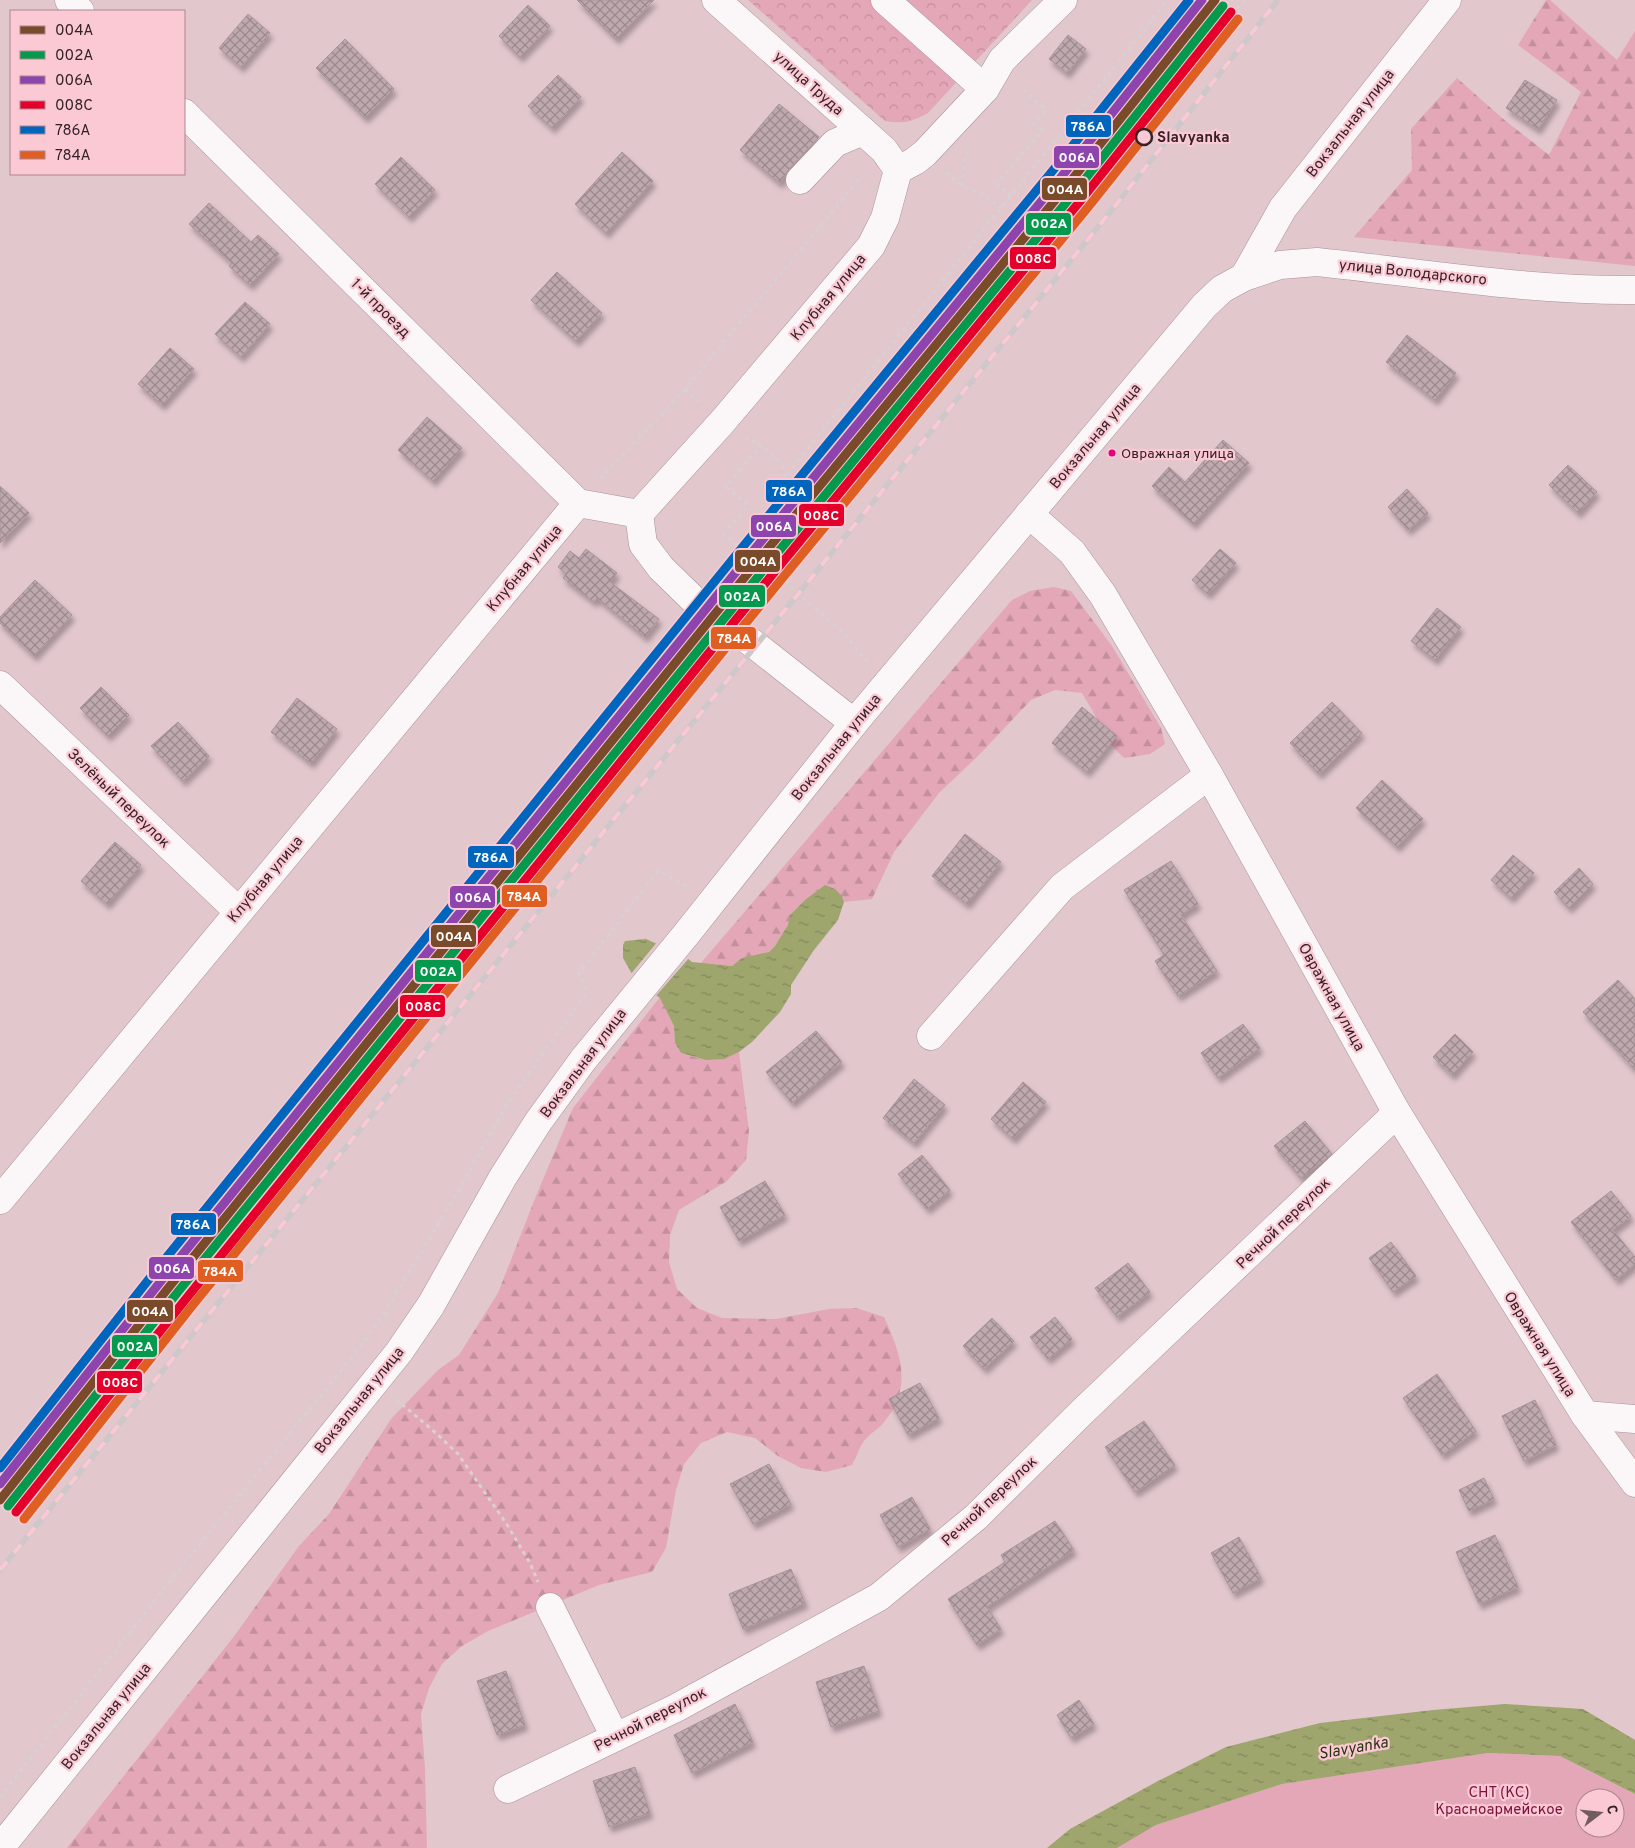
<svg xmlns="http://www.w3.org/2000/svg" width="1635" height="1848" font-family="Overpass,sans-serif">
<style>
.green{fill:#e4a7b7;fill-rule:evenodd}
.forest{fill:url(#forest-firs)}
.park{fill:url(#park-crowns)}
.water{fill:url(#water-ripples)}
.pier{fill:#e2c7cd}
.building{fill:url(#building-cross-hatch);stroke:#a89499;filter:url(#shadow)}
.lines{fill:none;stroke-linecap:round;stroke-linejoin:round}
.minor-casing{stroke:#a89398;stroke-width:29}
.path{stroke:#d9d0d2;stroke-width:3;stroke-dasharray:4 4;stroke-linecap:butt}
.minor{stroke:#fbf7f8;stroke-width:28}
.rail-casing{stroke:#cfc8ca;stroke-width:5.5}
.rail{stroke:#fbc9d4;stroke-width:4;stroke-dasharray:11;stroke-linecap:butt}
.rail-1-casing{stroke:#fbc9d4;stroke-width:12}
.rail-2-casing{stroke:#fbc9d4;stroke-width:12}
.rail-3-casing{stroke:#fbc9d4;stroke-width:12}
.rail-4-casing{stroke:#fbc9d4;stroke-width:12}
.rail-5-casing{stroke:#fbc9d4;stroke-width:12}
.rail-6-casing{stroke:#fbc9d4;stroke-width:12}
.rail-1{stroke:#7a4b2a;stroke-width:9}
.rail-2{stroke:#05994d;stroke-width:9}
.rail-3{stroke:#8e44ad;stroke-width:9}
.rail-4{stroke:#e4002b;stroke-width:9}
.rail-5{stroke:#0065bd;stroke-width:9}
.rail-6{stroke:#df5e22;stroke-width:9}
.stop-dot{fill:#fbc9d4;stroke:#352227;stroke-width:2.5}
.bus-dot{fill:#e5007d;stroke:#fbc9d4;stroke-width:2}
.labels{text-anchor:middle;stroke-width:4.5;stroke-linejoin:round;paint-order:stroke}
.bus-label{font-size:14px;fill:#352227;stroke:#fbc9d4;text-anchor:start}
.street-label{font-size:15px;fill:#352227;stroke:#fbc9d4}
.stop-label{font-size:15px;font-weight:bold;fill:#352227;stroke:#fbc9d4;text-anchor:start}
.park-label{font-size:15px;fill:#7c113d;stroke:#fbc9d4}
.water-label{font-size:16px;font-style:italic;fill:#2a3411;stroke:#fbc9d4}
.line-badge{stroke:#fbc9d4;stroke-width:2}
.badge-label{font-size:14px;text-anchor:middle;font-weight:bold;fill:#fff}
</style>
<defs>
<pattern id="forest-firs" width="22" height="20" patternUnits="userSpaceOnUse" patternTransform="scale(1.25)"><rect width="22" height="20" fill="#e4a7b7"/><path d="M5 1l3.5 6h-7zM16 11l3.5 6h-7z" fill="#c48f9d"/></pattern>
<pattern id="park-crowns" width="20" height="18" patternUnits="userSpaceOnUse" patternTransform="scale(1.25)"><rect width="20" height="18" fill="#e4a7b7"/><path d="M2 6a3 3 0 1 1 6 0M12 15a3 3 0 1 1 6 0" fill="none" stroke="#c48f9d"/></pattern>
<pattern id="water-ripples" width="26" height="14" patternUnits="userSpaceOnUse" patternTransform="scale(1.25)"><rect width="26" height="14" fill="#9ea66e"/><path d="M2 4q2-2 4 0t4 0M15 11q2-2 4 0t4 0" fill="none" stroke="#82875a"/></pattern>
<pattern id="building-cross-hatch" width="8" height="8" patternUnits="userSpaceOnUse" patternTransform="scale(1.25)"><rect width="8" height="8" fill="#bea9ae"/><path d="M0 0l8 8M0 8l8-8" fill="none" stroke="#9b898e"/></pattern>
<filter id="shadow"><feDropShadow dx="3" dy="5.5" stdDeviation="2.5" flood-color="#0004"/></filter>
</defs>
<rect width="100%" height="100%" fill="#e2c7cd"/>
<path class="green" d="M1488 1753 1560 1756 1635 1794V1848H1117L1156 1825 1282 1784ZM1585 1798H1615V1828H1585Z"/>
<g class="forest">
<path d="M1546 0H1550L1617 60 1635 31V266L1354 237 1412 170 1411 129 1457 78 1502 118 1549 155 1581 92 1518 45Z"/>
<path d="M1054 587 1071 591 1112 646 1161 728 1165 744 1150 754 1124 758 1106 740 1095 715 1082 693 1055 690 1031 700 977 757 939 793 894 852 872 899 844 902 842 896 817 891 806 899 791 914 788 925 784 933 775 946 769 952 739 962 732 966 700 964 1012 600 1030 591Z"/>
<path d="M660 997 674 1026 675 1043 681 1053C704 1061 717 1062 739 1052L749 1131 746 1160 727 1181 679 1210 670 1235 669 1262 677 1289 697 1308 722 1318 776 1319 829 1309 856 1308 884 1317C901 1354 913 1387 884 1422 879 1429 870 1433 864 1441 859 1448 856 1457 852 1465L826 1472 801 1468 778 1456 755 1438 727 1432 701 1443 684 1464 676 1490 666 1548 652 1572 599 1585 488 1631 462 1646 442 1664 429 1688 421 1714 425 1769 427 1848H67L235 1635 299 1546 329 1514 391 1419 438 1370 459 1355 498 1293 534 1201 573 1108Z"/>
</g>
<path class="park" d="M748 0H1032L928 113C911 122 904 124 885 121Z"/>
<g class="water">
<path d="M825 885 835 889 842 896 844 902 838 920 814 950 791 985V994L780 1012 752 1042 739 1052 724 1059 706 1060 681 1053 675 1043 674 1026 660 998 636 981 623 958V945L625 941 646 939 686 957 692 962 732 966 742 958 769 952 775 946 788 925 790 915 806 899Z"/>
<path d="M1505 1704 1583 1709 1635 1740V1794L1560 1756 1488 1753 1282 1784 1156 1825 1117 1848H1047L1070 1829 1158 1781 1226 1747 1320 1723 1433 1710Z"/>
</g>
<path class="pier" d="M658 941 681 951 690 957 655 997 635 983 630 975Z"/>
<g class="building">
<path d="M577 0H654L616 39Z"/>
<path d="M528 5 550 26 520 57 499 36Z"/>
<path d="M248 14 270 33 241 67 219 48Z"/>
<path d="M1068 35 1086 49 1067 73 1049 59Z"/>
<path d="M345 39 394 89 365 118 316 68Z"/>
<path d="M558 75 581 97 552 128 528 106Z"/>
<path d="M1525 80 1557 100 1538 129 1506 108Z"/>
<path d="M779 104 819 137 789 169 780 183 740 150Z"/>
<path d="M622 152 653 181 606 233 575 204Z"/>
<path d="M401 157 435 190 409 217 375 184Z"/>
<path d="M209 203 251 242 258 235 279 254 250 285 229 266 232 263 189 224Z"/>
<path d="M557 272 602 313 576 341 531 300Z"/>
<path d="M245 302 270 324 241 357 215 334Z"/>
<path d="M1407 335 1456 373 1435 400 1386 362Z"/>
<path d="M170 348 194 369 162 405 138 384Z"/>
<path d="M427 417 462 448 433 481 398 450Z"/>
<path d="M1223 440 1249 463 1193 524 1152 486 1169 467 1185 482Z"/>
<path d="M1568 465 1597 492 1578 513 1549 485Z"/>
<path d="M0 486 29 513 0 543Z"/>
<path d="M1407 489 1428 513 1408 530 1388 507Z"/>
<path d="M586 549 617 573 610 582 659 619 645 637 597 598 594 602 563 578 566 574 558 567 570 551 579 558Z"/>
<path d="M1220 549 1236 563 1208 594 1192 580Z"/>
<path d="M35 580 72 615 34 656 0 623V617Z"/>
<path d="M1437 608 1461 627 1435 660 1411 641Z"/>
<path d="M101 687 129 715 108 736 80 708Z"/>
<path d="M297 698 337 729 311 763 271 732Z"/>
<path d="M1332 702 1362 733 1319 774 1290 743Z"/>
<path d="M1082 707 1117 736 1087 772 1052 743Z"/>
<path d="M178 722 209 756 183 781 151 746Z"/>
<path d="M1382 780 1423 819 1397 847 1356 808Z"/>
<path d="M965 834 1001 862 967 904 932 876Z"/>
<path d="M115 842 141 865 107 904 81 881Z"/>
<path d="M1513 855 1534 873 1511 898 1491 880Z"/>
<path d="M1171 861 1198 904 1181 915 1217 971 1178 996 1155 961 1164 955 1124 890Z"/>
<path d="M1579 868 1593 884 1569 908 1554 892Z"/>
<path d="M1618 980 1635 999V1070L1583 1012Z"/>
<path d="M1243 1024 1260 1048 1218 1078 1201 1053Z"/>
<path d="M816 1031 842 1062 792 1103 766 1072Z"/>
<path d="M1455 1034 1473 1052 1452 1075 1433 1057Z"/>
<path d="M914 1079 945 1105 914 1143 883 1118Z"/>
<path d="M1023 1082 1046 1102 1013 1139 991 1119Z"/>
<path d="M1305 1121 1332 1154 1301 1178 1274 1146Z"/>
<path d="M922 1155 950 1190 927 1209 898 1174Z"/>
<path d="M765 1181 785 1215 739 1241 720 1207Z"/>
<path d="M1611 1191 1631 1216 1613 1230 1635 1257V1264L1616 1280 1571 1222Z"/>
<path d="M1391 1242 1416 1276 1393 1292 1369 1258Z"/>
<path d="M1128 1263 1150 1292 1117 1317 1095 1288Z"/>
<path d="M1055 1317 1072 1339 1048 1359 1030 1337Z"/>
<path d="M992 1318 1014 1341 984 1369 963 1346Z"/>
<path d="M1437 1374 1476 1431 1442 1455 1403 1398Z"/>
<path d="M920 1383 939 1418 908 1435 889 1399Z"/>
<path d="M1535 1400 1556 1445 1524 1461 1502 1416Z"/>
<path d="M1144 1421 1175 1465 1135 1492 1105 1447Z"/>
<path d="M769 1464 791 1504 753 1524 730 1484Z"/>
<path d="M1484 1478 1494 1499 1469 1511 1459 1490Z"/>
<path d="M912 1497 930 1529 898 1547 880 1515Z"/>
<path d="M1055 1521 1074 1550 987 1607 1001 1629 977 1645 948 1599 1005 1562 1001 1555Z"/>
<path d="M1495 1535 1518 1587 1479 1604 1456 1552Z"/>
<path d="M1239 1537 1261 1578 1233 1593 1211 1553Z"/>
<path d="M791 1569 805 1603 743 1629 729 1594Z"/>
<path d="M864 1666 879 1711 831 1727 816 1682Z"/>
<path d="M506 1671 525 1725 497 1735 477 1681Z"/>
<path d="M1079 1700 1094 1724 1071 1738 1057 1715Z"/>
<path d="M735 1704 753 1742 692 1773 674 1735Z"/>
<path d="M635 1767 650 1813 609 1827 593 1781Z"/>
</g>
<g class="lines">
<g class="minor-casing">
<g id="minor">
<path d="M69 0 80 11"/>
<path d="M716 0 884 150 898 170"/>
<path d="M885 0 985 89"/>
<path d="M184 113 578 503"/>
<path d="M800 180 835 143 863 131"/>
<path d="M1244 277 1283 208 1447 0"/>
<path d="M578 503 639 514"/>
<path d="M639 514 723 421 871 246 885 218 898 170 915 161 925 153 985 89 1002 60 1063 0"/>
<path d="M639 514 643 544 661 568 700 606 755 645 854 723"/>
<path d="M1029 514 1072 552 1103 595 1209 775 1397 1113 1585 1415 1635 1483"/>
<path d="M0 685 238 911"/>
<path d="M931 1036 1062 887 1209 775"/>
<path d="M0 1200 578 503"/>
<path d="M1585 1415 1635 1419"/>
<path d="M550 1607 615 1737"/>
<path d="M508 1789 676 1708 879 1597 976 1517 1083 1411 1397 1113"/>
<path d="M0 1848 399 1352 431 1305 503 1177 538 1122 583 1060 688 932 854 723 1204 306 1222 289 1244 277 1280 265 1317 262C1422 273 1529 291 1635 290"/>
</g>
</g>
<g class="path">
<path d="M946 172 962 186 984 195 1001 208"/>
<path d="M962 186 965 158 969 149"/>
<path d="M1011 196 997 184 1042 130 1034 124 1046 110 1019 86"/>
<path d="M685 389 702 404"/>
<path d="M745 437 760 445"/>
<path d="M600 479 685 389 861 177"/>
<path d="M782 577 1244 0"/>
<path d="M868 660 867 661 840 629 797 593 782 577 757 562 724 534 748 505 726 487 760 445 782 464 785 477 1168 0"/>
<path d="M396 1399 437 1434 458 1454 506 1523 530 1563 538 1582"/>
<path d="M0 1797 182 1566 349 1361 380 1320 456 1195 508 1103 587 992 579 973 658 871 689 887"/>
</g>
<use href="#minor" class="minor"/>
<g class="rail-casing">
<path id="rail" d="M0 1570 1103 221 1278 0"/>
</g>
<use href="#rail" class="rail"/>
<g class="rail-1-casing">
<path id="rail-1" d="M0 1500 169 1287 757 562 1066 187 1215 0"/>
</g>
<g class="rail-2-casing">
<path id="rail-2" d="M8 1506 177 1293 765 568 1074 193 1223 6"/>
</g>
<g class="rail-3-casing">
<path id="rail-3" d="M0 1484 161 1281 749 556 1058 181 1202 0"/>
</g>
<g class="rail-4-casing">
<path id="rail-4" d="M16 1512 185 1300 772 575 1081 200 1231 12"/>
</g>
<g class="rail-5-casing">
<path id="rail-5" d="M0 1468 153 1274 741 549 1050 174 1189 0"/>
</g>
<g class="rail-6-casing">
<path id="rail-6" d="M24 1519 192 1306 780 581 1089 206 1238 19"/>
</g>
<use href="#rail-1" class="rail-1"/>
<use href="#rail-2" class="rail-2"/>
<use href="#rail-3" class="rail-3"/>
<use href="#rail-4" class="rail-4"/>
<use href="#rail-5" class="rail-5"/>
<use href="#rail-6" class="rail-6"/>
</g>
<circle class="stop-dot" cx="1144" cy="137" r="8"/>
<circle class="bus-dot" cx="1112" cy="453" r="4.5"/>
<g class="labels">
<g class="bus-label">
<text x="1121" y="458">Овражная улица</text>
</g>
<g class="street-label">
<text transform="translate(809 83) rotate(42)" y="5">улица Труда</text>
<text transform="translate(1350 123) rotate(-52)" y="5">Вокзальная улица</text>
<text transform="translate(1413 272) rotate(6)" y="5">улица Володарского</text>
<text transform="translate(828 297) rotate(-50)" y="5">Клубная улица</text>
<text transform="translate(381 308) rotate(45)" y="5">1-й проезд</text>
<text transform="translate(1095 436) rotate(-50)" y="5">Вокзальная улица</text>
<text transform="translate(524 568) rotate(-50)" y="5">Клубная улица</text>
<text transform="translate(836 747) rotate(-51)" y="5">Вокзальная улица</text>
<text transform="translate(119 798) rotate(44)" y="5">Зелёный переулок</text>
<text transform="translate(265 879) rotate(-50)" y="5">Клубная улица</text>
<text transform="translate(1332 997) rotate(61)" y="5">Овражная улица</text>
<text transform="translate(583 1063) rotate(-53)" y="5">Вокзальная улица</text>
<text transform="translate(1283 1223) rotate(-44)" y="5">Речной переулок</text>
<text transform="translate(1540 1344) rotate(58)" y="5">Овражная улица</text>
<text transform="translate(359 1400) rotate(-51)" y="5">Вокзальная улица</text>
<text transform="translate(989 1501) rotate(-43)" y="5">Речной переулок</text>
<text transform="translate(106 1716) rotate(-51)" y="5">Вокзальная улица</text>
<text transform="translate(650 1719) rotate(-27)" y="5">Речной переулок</text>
</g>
<g class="stop-label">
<text x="1157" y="142">Slavyanka</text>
</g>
<g class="park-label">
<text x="1499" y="1797">СНТ (КС)<tspan x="1499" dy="17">Красноармейское</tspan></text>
</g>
<g class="water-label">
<text transform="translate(1353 1747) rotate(-10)" y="6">Slavyanka</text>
</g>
</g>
<g class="line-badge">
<rect x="1065" y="114" width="47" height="24" rx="5" fill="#0065bd"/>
<rect x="1053" y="145" width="47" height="24" rx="5" fill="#8e44ad"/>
<rect x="1041" y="177" width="47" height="24" rx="5" fill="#7a4b2a"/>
<rect x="1025" y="212" width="47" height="24" rx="5" fill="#05994d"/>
<rect x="1009" y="246" width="48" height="24" rx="5" fill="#e4002b"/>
<rect x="765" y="479" width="48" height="24" rx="5" fill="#0065bd"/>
<rect x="798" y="503" width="47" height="24" rx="5" fill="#e4002b"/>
<rect x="750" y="514" width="47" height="24" rx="5" fill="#8e44ad"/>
<rect x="734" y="549" width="47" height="24" rx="5" fill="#7a4b2a"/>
<rect x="718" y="584" width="48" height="24" rx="5" fill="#05994d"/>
<rect x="710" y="626" width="47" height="24" rx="5" fill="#df5e22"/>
<rect x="467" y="845" width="48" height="24" rx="5" fill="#0065bd"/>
<rect x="501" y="884" width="47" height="24" rx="5" fill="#df5e22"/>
<rect x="449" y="885" width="47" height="24" rx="5" fill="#8e44ad"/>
<rect x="430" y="924" width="47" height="24" rx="5" fill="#7a4b2a"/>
<rect x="414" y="959" width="48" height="24" rx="5" fill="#05994d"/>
<rect x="399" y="994" width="47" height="24" rx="5" fill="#e4002b"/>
<rect x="170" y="1212" width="47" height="24" rx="5" fill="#0065bd"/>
<rect x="148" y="1256" width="47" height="24" rx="5" fill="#8e44ad"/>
<rect x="197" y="1259" width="47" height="24" rx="5" fill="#df5e22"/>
<rect x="126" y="1299" width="48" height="24" rx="5" fill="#7a4b2a"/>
<rect x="111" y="1334" width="47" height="24" rx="5" fill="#05994d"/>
<rect x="96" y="1370" width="47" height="24" rx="5" fill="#e4002b"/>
</g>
<g class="badge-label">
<text x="1088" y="131">786А</text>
<text x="1077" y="162">006А</text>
<text x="1065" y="194">004А</text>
<text x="1049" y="228">002А</text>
<text x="1033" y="263">008С</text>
<text x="789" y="496">786А</text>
<text x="821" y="520">008С</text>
<text x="774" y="531">006А</text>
<text x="758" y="566">004А</text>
<text x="742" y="601">002А</text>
<text x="734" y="643">784А</text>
<text x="491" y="862">786А</text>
<text x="524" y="901">784А</text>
<text x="473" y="902">006А</text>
<text x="454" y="941">004А</text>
<text x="438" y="976">002А</text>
<text x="423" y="1011">008С</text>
<text x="193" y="1229">786А</text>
<text x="172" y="1273">006А</text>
<text x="220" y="1276">784А</text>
<text x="150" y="1316">004А</text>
<text x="135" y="1351">002А</text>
<text x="120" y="1387">008С</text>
</g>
<rect x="10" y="10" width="175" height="165" fill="#fbc9d4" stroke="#ac868f"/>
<rect x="20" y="26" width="25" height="8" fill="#7a4b2a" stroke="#ac868f"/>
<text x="55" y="35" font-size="15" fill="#352227">004А</text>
<rect x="20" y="51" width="25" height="8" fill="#05994d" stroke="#ac868f"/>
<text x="55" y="60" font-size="15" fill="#352227">002А</text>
<rect x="20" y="76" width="25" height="8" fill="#8e44ad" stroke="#ac868f"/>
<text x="55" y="85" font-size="15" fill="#352227">006А</text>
<rect x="20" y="101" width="25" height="8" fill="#e4002b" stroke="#ac868f"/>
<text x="55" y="110" font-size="15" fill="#352227">008С</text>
<rect x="20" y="126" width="25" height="8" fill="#0065bd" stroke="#ac868f"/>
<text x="55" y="135" font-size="15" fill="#352227">786А</text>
<rect x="20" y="151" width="25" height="8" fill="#df5e22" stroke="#ac868f"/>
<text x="55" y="160" font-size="15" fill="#352227">784А</text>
<g transform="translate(1600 1813) rotate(74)"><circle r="24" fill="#fbc9d4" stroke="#ac868f"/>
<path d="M0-4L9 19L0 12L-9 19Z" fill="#725c61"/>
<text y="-8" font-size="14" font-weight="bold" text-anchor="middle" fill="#352227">С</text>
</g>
</svg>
